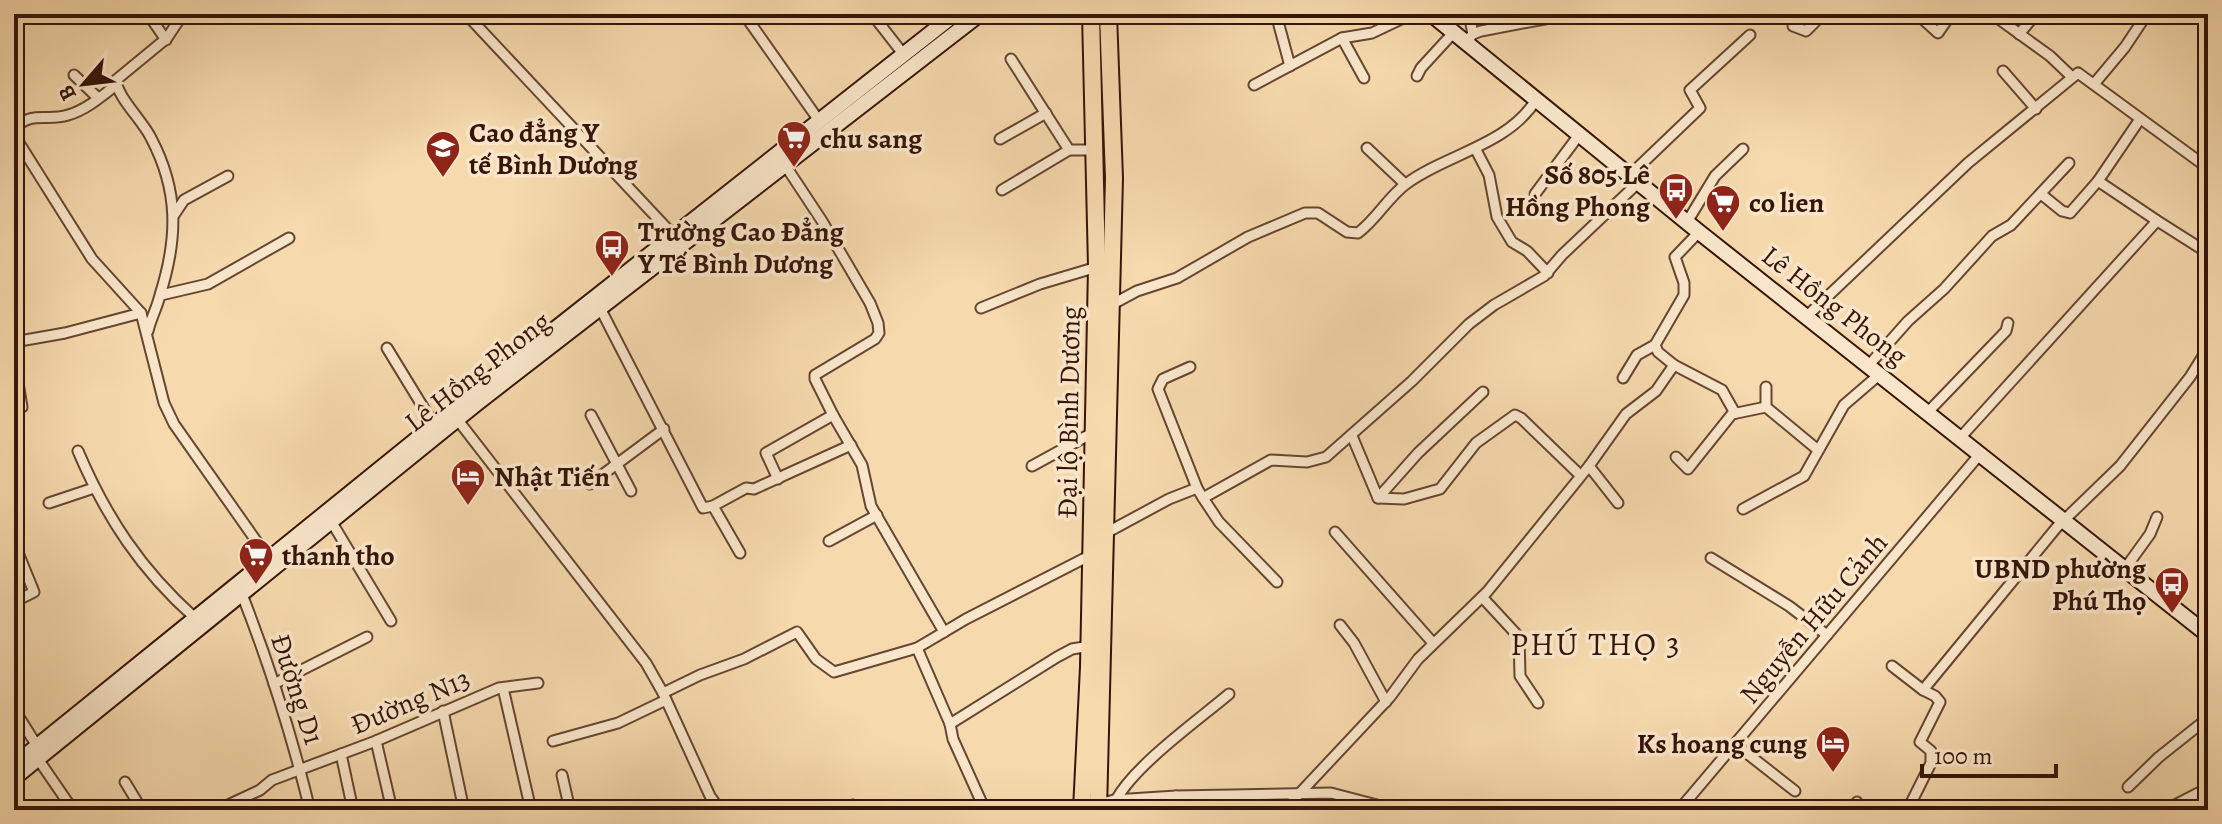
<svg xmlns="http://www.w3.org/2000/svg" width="2222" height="824" font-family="Alegreya,serif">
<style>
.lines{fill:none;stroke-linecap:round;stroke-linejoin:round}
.street-casing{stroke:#654632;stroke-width:13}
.secondary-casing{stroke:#351509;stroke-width:18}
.highway-casing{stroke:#351509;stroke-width:20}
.street{stroke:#f9e6ca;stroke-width:9}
.secondary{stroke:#f9e6ca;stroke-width:14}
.highway{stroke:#f6d9ad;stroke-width:16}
.labels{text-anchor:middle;stroke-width:7;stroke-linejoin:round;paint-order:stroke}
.poi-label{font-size:28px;font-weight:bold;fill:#351509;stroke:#f9e6ca;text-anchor:start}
.street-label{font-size:28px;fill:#351509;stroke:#f9e6ca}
.quarter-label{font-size:32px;letter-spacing:2px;fill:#351509;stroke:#f9e6ca}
</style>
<rect width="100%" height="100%" fill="#f6d9ad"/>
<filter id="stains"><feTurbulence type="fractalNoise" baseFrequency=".0025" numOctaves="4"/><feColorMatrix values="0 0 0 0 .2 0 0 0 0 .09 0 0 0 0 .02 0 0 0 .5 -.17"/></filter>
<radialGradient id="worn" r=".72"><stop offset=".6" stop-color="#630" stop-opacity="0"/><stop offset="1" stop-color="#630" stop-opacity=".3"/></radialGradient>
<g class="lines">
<g class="street-casing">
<g id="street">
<path d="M148 14 166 40"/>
<path d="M466 14 675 237"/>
<path d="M744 14 820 122"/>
<path d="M872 14 904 55"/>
<path d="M1276 14 1290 66"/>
<path d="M1469 14 1473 34"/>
<path d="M1917 14 1938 33 1951 14"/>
<path d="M1992 14 2050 56 2072 77"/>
<path d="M1108 18 1158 14"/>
<path d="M1793 26 1806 31 1823 14"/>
<path d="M2019 34 2036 14"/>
<path d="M1342 38 1364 78"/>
<path d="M1466 42 1473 34 1481 31 1571 14"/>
<path d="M1011 59 1069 150H1094"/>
<path d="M2003 71 2036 109"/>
<path d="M74 75 98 98"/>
<path d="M1417 76 1421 68 1454 32"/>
<path d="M2094 84 2125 47 2147 14"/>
<path d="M1254 85 1342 38 1372 33 1412 14"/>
<path d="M14 128C35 110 45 122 68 115 86 110 102 96 116 85"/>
<path d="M14 135 92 259 141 313 164 403 174 424 271 562"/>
<path d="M1000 139 1046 113"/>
<path d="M1367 148 1405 184"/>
<path d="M1476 150 1489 175 1497 217 1512 242 1527 251 1548 273"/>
<path d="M1630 175 1700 108 1690 90 1750 35"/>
<path d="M1002 190 1069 150"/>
<path d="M1535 194 1579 135"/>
<path d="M2041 194 2062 211 2070 213 2098 181"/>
<path d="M174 215 184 200 228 176"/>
<path d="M2156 220 2208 253"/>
<path d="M1687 222 1715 176 1743 149"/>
<path d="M161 295 208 284 289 238"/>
<path d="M1111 305 1137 291 1177 278 1248 237 1305 213H1318L1347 232 1358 233C1377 219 1388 197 1406 184 1446 154 1507 146 1536 100"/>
<path d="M600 308 703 508 713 506"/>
<path d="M981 308 1040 284 1097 267"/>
<path d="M1807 316 1968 163 2078 73 2208 168"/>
<path d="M148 331C151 318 157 308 160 295 178 238 179 191 151 138 143 121 117 97 116 80L167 38 183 14"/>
<path d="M14 342 65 333 141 313"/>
<path d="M387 348 434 425"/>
<path d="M14 358 22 407 14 410"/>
<path d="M1674 365 1722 390 1735 413"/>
<path d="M1869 365 1908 321 1944 289 1992 236 2011 225 2069 163"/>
<path d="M1190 367 1163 379 1158 389 1197 488"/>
<path d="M1623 378 1637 355 1655 345"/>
<path d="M1766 387V407L1818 450"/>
<path d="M1928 412 2006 331 2008 323"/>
<path d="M591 415 631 491"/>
<path d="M833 415 862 465 871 506 944 632"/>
<path d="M457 419 646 663 663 693 710 796 720 810"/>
<path d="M1352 436 1378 498 1418 453 1483 392"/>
<path d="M1960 438 2156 222V220L2098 181 2140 119"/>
<path d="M78 451C106 517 141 570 195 618"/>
<path d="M1676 457 1688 469 1732 414 1766 407"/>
<path d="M1032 466 1094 432"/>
<path d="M1589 466 1618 503"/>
<path d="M778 479 766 453 833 415 815 379V375L875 339 879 333 878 323 870 303 822 221 785 165"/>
<path d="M590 484 664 429"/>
<path d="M1203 498 1219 522 1277 582"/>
<path d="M1378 498 1404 499 1440 489 1476 443 1515 415 1521 418 1580 475"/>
<path d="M49 503 94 488"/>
<path d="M1743 509 1804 476 1844 405 1880 374"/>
<path d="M331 521 391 621"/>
<path d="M1335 532 1433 643"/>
<path d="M1106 533 1169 499 1197 488 1203 498 1271 460 1307 462 1326 457 1412 381 1469 324 1494 305 1544 276 1562 255 1639 182"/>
<path d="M829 541 877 515"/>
<path d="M14 543 34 592 14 602"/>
<path d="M740 553 713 506 746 488 754 489 851 445"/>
<path d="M1711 558 1789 606 1827 635"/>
<path d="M2124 570 2150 534 2157 517"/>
<path d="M241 592C269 663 292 736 310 810"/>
<path d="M1482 597 1519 637 1520 676 1538 703"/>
<path d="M1340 625 1354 643 1386 702"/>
<path d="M917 648 950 724 1057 657 1072 649 1090 646"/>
<path d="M1892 666 1923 690"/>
<path d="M274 684 367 637"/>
<path d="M503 688 531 810"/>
<path d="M663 693 700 675 744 659 797 632 816 659 834 672 917 648 966 619 1091 555"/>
<path d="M14 709 37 746"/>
<path d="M443 711 464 810"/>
<path d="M950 724 953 739 985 810"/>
<path d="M376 741 392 810"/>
<path d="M553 741 618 723 666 700"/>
<path d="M1735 744 1795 791"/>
<path d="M341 754 353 810"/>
<path d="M38 759 73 810"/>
<path d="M562 775 570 810"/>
<path d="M125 782 142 810"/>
<path d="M2128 787 2159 757 2208 718"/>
<path d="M1176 796 1189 810"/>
<path d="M1116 800C1135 765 1197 721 1229 694"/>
<path d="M1099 804 1114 800 1176 796 1331 793 1396 810"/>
<path d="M853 805 856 810"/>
<path d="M227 810 226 806 260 790 272 780 376 741 499 688 538 683"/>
<path d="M1284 810 1390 697 1418 659 1487 592 1589 466 1626 414 1656 391 1674 365 1658 352 1655 345 1684 295V283L1675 257 1699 232"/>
<path d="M1679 810 1980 454"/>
<path d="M1852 810 1857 802"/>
<path d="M1905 810 1909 807 1931 763V751L1920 742 1940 702 1935 696 1923 690 2057 527 2120 466 2190 377 2208 348"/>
<path d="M2165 810 2208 788"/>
</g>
</g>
<g class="secondary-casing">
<g id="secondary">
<path d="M1431 14 1699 232 2208 635"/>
<path d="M14 765 470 396 955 14"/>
<path d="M14 778 476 404 980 14"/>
</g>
</g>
<g class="highway-casing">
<g id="highway">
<path d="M1082 810 1089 667 1097 267 1091 14"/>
<path d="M1098 810 1114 178 1108 14"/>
</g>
</g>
<use href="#street" class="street"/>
<use href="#secondary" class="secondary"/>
<use href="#highway" class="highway"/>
</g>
<defs>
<g id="supermarket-pin" transform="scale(1.8)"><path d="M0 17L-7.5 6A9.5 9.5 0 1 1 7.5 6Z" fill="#8f2418" stroke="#f9e6ca"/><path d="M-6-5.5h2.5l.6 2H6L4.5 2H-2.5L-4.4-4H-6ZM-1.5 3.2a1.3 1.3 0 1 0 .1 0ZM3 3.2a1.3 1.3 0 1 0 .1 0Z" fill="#fff"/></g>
<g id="university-pin" transform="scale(1.8)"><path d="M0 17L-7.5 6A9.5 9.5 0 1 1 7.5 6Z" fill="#8f2418" stroke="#f9e6ca"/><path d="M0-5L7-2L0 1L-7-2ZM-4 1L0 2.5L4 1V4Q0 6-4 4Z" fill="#fff"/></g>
<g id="bus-pin" transform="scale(1.8)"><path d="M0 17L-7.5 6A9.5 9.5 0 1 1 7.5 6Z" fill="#8f2418" stroke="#f9e6ca"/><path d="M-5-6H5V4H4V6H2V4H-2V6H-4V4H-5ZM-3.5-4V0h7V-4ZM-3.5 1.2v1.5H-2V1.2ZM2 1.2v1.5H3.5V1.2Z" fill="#fff"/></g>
<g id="hotel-pin" transform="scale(1.8)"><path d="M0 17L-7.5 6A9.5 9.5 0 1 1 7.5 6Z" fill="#8f2418" stroke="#f9e6ca"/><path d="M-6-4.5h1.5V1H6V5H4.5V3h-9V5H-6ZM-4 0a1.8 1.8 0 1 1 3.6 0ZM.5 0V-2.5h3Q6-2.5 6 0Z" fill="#fff"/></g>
</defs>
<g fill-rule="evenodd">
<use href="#supermarket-pin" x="794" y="138"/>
<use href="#university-pin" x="443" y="148"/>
<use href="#bus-pin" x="1676" y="190"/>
<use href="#supermarket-pin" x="1723" y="202"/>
<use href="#bus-pin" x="612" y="247"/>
<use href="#hotel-pin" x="468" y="476"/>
<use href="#supermarket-pin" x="256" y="555"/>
<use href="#bus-pin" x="2172" y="584"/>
<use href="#hotel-pin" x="1833" y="743"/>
</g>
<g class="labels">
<g class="poi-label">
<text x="469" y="142">Cao đẳng Y<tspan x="469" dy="32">tế Bình Dương</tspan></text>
<text x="820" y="148">chu sang</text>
<text x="1650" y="184" text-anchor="end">Số 805 Lê<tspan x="1650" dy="32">Hồng Phong</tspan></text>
<text x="1749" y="212">co lien</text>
<text x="638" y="241">Trường Cao Đẳng<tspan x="638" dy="32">Y Tế Bình Dương</tspan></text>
<text x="494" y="486">Nhật Tiến</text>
<text x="282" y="565">thanh tho</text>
<text x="2146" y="578" text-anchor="end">UBND phường<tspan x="2146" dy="32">Phú Thọ</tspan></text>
<text x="1807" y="753" text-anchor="end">Ks hoang cung</text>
</g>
<g class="street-label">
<text transform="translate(1835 305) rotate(38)" y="10">Lê Hồng Phong</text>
<text transform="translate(477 371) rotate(-38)" y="10">Lê Hồng Phong</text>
<text transform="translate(1068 412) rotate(-89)" y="10">Đại lộ Bình Dương</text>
<text transform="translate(1813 618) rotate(-50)" y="10">Nguyễn Hữu Cảnh</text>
<text transform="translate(298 689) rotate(72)" y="10">Đường D1</text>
<text transform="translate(410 701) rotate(-23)" y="10">Đường N13</text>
</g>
<g class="quarter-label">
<text x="1596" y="655">PHÚ THỌ 3</text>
</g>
</g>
<rect width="2222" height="824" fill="none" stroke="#f6d9ad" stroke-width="48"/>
<rect x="16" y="16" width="2190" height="792" fill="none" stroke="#351509" stroke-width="4"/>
<rect x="24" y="24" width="2174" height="776" fill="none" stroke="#351509" stroke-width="2"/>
<g transform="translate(84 84) rotate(242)" stroke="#f9e6ca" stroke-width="6" paint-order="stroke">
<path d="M0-6L14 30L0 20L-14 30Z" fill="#351509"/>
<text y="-12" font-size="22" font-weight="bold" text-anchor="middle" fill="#351509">B</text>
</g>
<path d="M1922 764v12h134v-12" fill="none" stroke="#351509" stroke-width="4"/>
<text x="1934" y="764" font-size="24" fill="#351509" stroke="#f9e6ca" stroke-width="6" paint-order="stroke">100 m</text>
<rect width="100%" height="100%" filter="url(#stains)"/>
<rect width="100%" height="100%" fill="url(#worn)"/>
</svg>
